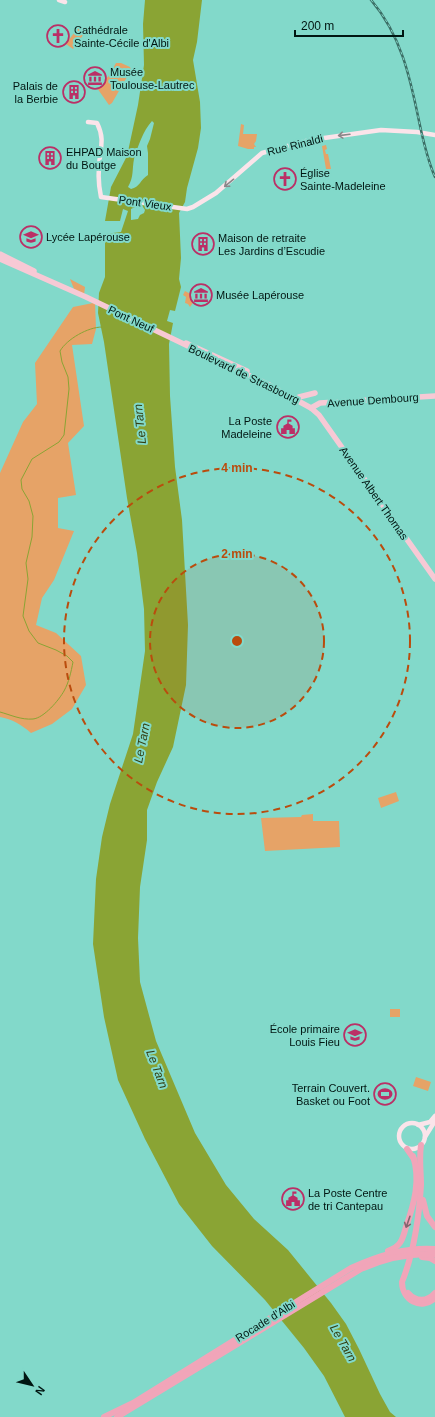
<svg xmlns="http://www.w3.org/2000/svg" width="435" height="1417" font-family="Arial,sans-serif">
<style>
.green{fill:#e6a367}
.water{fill:#8aa434;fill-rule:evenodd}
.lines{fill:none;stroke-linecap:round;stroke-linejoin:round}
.stream{stroke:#8aa434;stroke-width:1}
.secondary{stroke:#fbe4ea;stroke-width:4.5}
.primary{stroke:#f7c9d5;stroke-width:5.5}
.highway{stroke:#f1a5b9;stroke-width:6}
.rail-casing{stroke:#3b6e65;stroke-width:2.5}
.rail{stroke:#82d9ca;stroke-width:1;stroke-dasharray:3;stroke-linecap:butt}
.oneway{stroke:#8a8789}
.oneway2{stroke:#85656e}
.ring{fill:none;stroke:#ba4c0d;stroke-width:2;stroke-dasharray:7 5}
.labels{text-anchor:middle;stroke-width:4;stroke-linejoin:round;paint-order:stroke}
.poi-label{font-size:11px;fill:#001612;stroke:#82d9ca;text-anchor:start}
.street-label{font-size:11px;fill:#001612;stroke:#82d9ca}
.water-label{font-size:12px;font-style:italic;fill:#333e11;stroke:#82d9ca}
.centre{fill:#ba4c0d;stroke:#82d9ca;stroke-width:2}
.ring-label{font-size:12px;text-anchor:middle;font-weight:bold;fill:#ba4c0d;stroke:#82d9ca;stroke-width:4;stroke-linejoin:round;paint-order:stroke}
</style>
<rect width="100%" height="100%" fill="#82d9ca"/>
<g class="green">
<path d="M79 26 86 31 73 49 66 44Z"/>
<path d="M116 63H121L130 67 131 70 112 103 109 105 97 88 101 86 106 78 108 77Z"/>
<path d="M241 124 244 125 243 134H257L256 141 254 144 256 147H254V149H248L238 146Z"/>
<path d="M326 145 327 149 325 150 326 154H328L331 169H326L322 146Z"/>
<path d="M70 279 85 287 84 295 74 289Z"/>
<path d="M199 289 201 291 190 307 188 304 185 303 186 297 183 295 185 291 194 296Z"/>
<path d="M95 301 96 329 92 344 72 345 84 426 68 443 76 495 58 498V528L74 531 54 580 42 598 36 625 56 633 81 656 86 685 72 709 52 724 31 733C22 725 12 719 0 717V473L23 422 37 404 35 363 73 307 93 303Z"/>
<path d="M396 792 399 801 381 808 378 798Z"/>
<path d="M313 814V821H339L340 847 265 851 261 818 301 817 302 815Z"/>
<rect x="390" y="1009" width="10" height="8"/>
<path d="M416 1077 431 1082 428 1091 413 1086Z"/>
</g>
<path class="water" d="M145 0H202L197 42 193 60 200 102 201 128 198 148 187 188 185 202 179 213 181 258 179 279 181 287 175 311 170 310 167 321 173 323 169 344 170 396 175 467 182 520 188 625 186 685 173 747 157 782 147 810V840L140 887 138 938 140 982 156 1041 195 1133 226 1185 254 1219 288 1250 331 1303 346 1324 359 1349 380 1394 390 1412 396 1417H345L324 1376 304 1348 265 1300 212 1246 179 1204 145 1139 118 1080 104 1017 93 944 96 879 102 837 110 804 133 734 145 651 144 609 137 553 127 498 104 342 98 313 99 293 105 277V234L121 232 128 211 123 209 120 221H105L111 187 127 156 138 105 144 65 143 24ZM152 121 154 123 150 139 147 146 148 153V175C140 180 140 187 131 189L128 187C134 177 132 169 134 159 138 146 143 131 152 121ZM139 199H141V204L145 210 144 213 140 215 138 219 131 220V209L135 207Z"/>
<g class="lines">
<path class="stream" d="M0 712C11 715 21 720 33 719 44 718 59 700 64 691 69 682 71 672 73 662L67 656 56 650 38 643 29 631 23 616 28 579 26 563 32 537 33 516 29 501 22 489 21 480 32 459 59 442 64 435 69 389 68 377 62 362 60 351C67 339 88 327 102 327"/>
<g class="secondary">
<path d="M59 0 65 2"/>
<path d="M88 122 97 123C106 141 99 150 99 169 98 178 99 187 101 197L187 209 193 207 216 193 262 153 310 140 381 130 417 132 435 135"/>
<circle cx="412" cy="1136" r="13"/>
<path d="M418 1125 430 1122 435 1116"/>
<path d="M425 1137 435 1121"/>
</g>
<g class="primary">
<path d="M0 254 34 271"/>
<path d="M0 259 86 297 269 385 311 408 319 415 435 579"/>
<path d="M186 343 247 371"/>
<path d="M299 397 315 393"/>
<path d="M311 408 320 403 435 396"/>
</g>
<g class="highway">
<path d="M421 1145C419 1159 421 1172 421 1185 419 1218 414 1252 402 1282 402 1300 421 1311 435 1298"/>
<path d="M407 1149 414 1159"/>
<path d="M423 1200 427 1216 435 1227"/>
<path d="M388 1251C392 1249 396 1248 399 1244 403 1240 404 1233 406 1227 414 1204 421 1180 413 1156"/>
<path d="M422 1257 430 1258 435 1261"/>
<path d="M408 1293C416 1302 427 1302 435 1293"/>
<path d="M104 1417 133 1403 351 1268C378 1256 405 1247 435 1249"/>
<path d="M117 1417 361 1269C385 1258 409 1253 435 1254"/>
</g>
<g class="rail-casing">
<path id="rail" d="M371 0C401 35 410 77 419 121 423 140 427 159 435 177"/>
</g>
<use href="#rail" class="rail"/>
</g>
<defs><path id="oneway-shaft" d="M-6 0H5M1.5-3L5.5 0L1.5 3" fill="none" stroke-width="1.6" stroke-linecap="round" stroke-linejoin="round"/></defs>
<g class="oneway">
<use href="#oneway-shaft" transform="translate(344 135) rotate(173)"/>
<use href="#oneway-shaft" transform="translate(229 183) rotate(141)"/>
</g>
<use class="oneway2" href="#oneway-shaft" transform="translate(408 1222) rotate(109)"/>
<circle cx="237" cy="641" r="87" fill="#ba4c0d" fill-opacity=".12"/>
<g class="ring">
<circle cx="237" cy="641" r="87"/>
<circle cx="237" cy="641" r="173"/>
</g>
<defs>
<g id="church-ring" transform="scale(1.15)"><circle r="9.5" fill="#82d9ca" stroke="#bb2f66" stroke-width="1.5"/><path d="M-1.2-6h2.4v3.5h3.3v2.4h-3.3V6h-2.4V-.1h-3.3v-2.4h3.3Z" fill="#bb2f66"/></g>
<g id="museum-ring" transform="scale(1.15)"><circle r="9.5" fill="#82d9ca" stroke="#bb2f66" stroke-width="1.5"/><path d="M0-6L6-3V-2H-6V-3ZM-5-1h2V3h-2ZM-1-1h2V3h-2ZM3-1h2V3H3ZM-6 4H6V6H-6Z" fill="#bb2f66"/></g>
<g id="building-ring" transform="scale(1.15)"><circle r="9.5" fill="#82d9ca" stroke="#bb2f66" stroke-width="1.5"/><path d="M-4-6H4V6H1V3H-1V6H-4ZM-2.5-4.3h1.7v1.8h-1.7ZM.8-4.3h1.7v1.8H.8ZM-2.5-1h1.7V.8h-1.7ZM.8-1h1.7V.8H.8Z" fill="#bb2f66"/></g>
<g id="school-ring" transform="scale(1.15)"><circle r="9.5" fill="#82d9ca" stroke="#bb2f66" stroke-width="1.5"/><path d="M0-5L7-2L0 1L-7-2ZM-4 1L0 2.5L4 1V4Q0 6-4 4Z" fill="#bb2f66"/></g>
<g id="civic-ring" transform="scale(1.15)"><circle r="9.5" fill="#82d9ca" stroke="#bb2f66" stroke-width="1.5"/><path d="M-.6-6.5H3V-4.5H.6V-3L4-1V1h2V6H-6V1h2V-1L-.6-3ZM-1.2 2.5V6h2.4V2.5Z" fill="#bb2f66"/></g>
<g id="stadium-ring" transform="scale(1.15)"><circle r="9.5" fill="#82d9ca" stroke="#bb2f66" stroke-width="1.5"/><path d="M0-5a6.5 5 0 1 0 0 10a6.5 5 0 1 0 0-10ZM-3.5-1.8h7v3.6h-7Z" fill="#bb2f66"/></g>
</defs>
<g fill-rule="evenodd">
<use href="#church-ring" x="58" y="36"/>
<use href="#museum-ring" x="95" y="78"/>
<use href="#building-ring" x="74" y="92"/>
<use href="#building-ring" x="50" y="158"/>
<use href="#church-ring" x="285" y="179"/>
<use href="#school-ring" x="31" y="237"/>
<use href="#building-ring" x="203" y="244"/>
<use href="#museum-ring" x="201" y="295"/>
<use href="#civic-ring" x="288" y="427"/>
<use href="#school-ring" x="355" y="1035"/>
<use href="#stadium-ring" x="385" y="1094"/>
<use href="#civic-ring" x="293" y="1199"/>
</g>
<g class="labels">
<g class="poi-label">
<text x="74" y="34">Cathédrale<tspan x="74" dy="13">Sainte-Cécile d'Albi</tspan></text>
<text x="110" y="76">Musée<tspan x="110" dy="13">Toulouse-Lautrec</tspan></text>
<text x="58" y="90" text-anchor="end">Palais de<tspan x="58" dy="13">la Berbie</tspan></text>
<text x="66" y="156">EHPAD Maison<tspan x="66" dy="13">du Boutge</tspan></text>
<text x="300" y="177">Église<tspan x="300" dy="13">Sainte-Madeleine</tspan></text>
<text x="46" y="241">Lycée Lapérouse</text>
<text x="218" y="242">Maison de retraite<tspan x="218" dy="13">Les Jardins d’Escudie</tspan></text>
<text x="216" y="299">Musée Lapérouse</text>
<text x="272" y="425" text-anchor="end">La Poste<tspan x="272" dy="13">Madeleine</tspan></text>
<text x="340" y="1033" text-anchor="end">École primaire<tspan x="340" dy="13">Louis Fieu</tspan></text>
<text x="370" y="1092" text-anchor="end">Terrain Couvert.<tspan x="370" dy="13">Basket ou Foot</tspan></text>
<text x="308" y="1197">La Poste Centre<tspan x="308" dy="13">de tri Cantepau</tspan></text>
</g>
<g class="street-label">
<text transform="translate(295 145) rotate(-14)" y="4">Rue Rinaldi</text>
<text transform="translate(145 203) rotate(8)" y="4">Pont Vieux</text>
<text transform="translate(131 319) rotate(25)" y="4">Pont Neuf</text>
<text transform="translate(244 374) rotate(26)" y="4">Boulevard de Strasbourg</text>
<text transform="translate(373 400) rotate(-4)" y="4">Avenue Dembourg</text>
<text transform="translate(374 493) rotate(55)" y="4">Avenue Albert Thomas</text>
<text transform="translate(265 1321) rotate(-32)" y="4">Rocade d'Albi</text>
</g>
<g class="water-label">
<text transform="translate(140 424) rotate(-96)" y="4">Le Tarn</text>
<text transform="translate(142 743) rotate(-79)" y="4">Le Tarn</text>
<text transform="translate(157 1069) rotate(69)" y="4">Le Tarn</text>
<text transform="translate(343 1343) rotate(60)" y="4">Le Tarn</text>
</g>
</g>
<circle cx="237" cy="641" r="6" class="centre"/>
<g class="ring-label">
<text x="237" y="472">4 min</text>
<text x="237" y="558">2 min</text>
</g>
<g transform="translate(32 1385) rotate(125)" stroke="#82d9ca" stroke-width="3" paint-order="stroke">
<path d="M0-3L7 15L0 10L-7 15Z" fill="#001612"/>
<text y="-6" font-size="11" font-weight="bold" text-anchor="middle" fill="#001612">N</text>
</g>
<path d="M295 30v6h108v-6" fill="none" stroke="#001612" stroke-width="2"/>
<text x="301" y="30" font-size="12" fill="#001612" stroke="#82d9ca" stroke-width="3" paint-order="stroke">200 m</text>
</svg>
